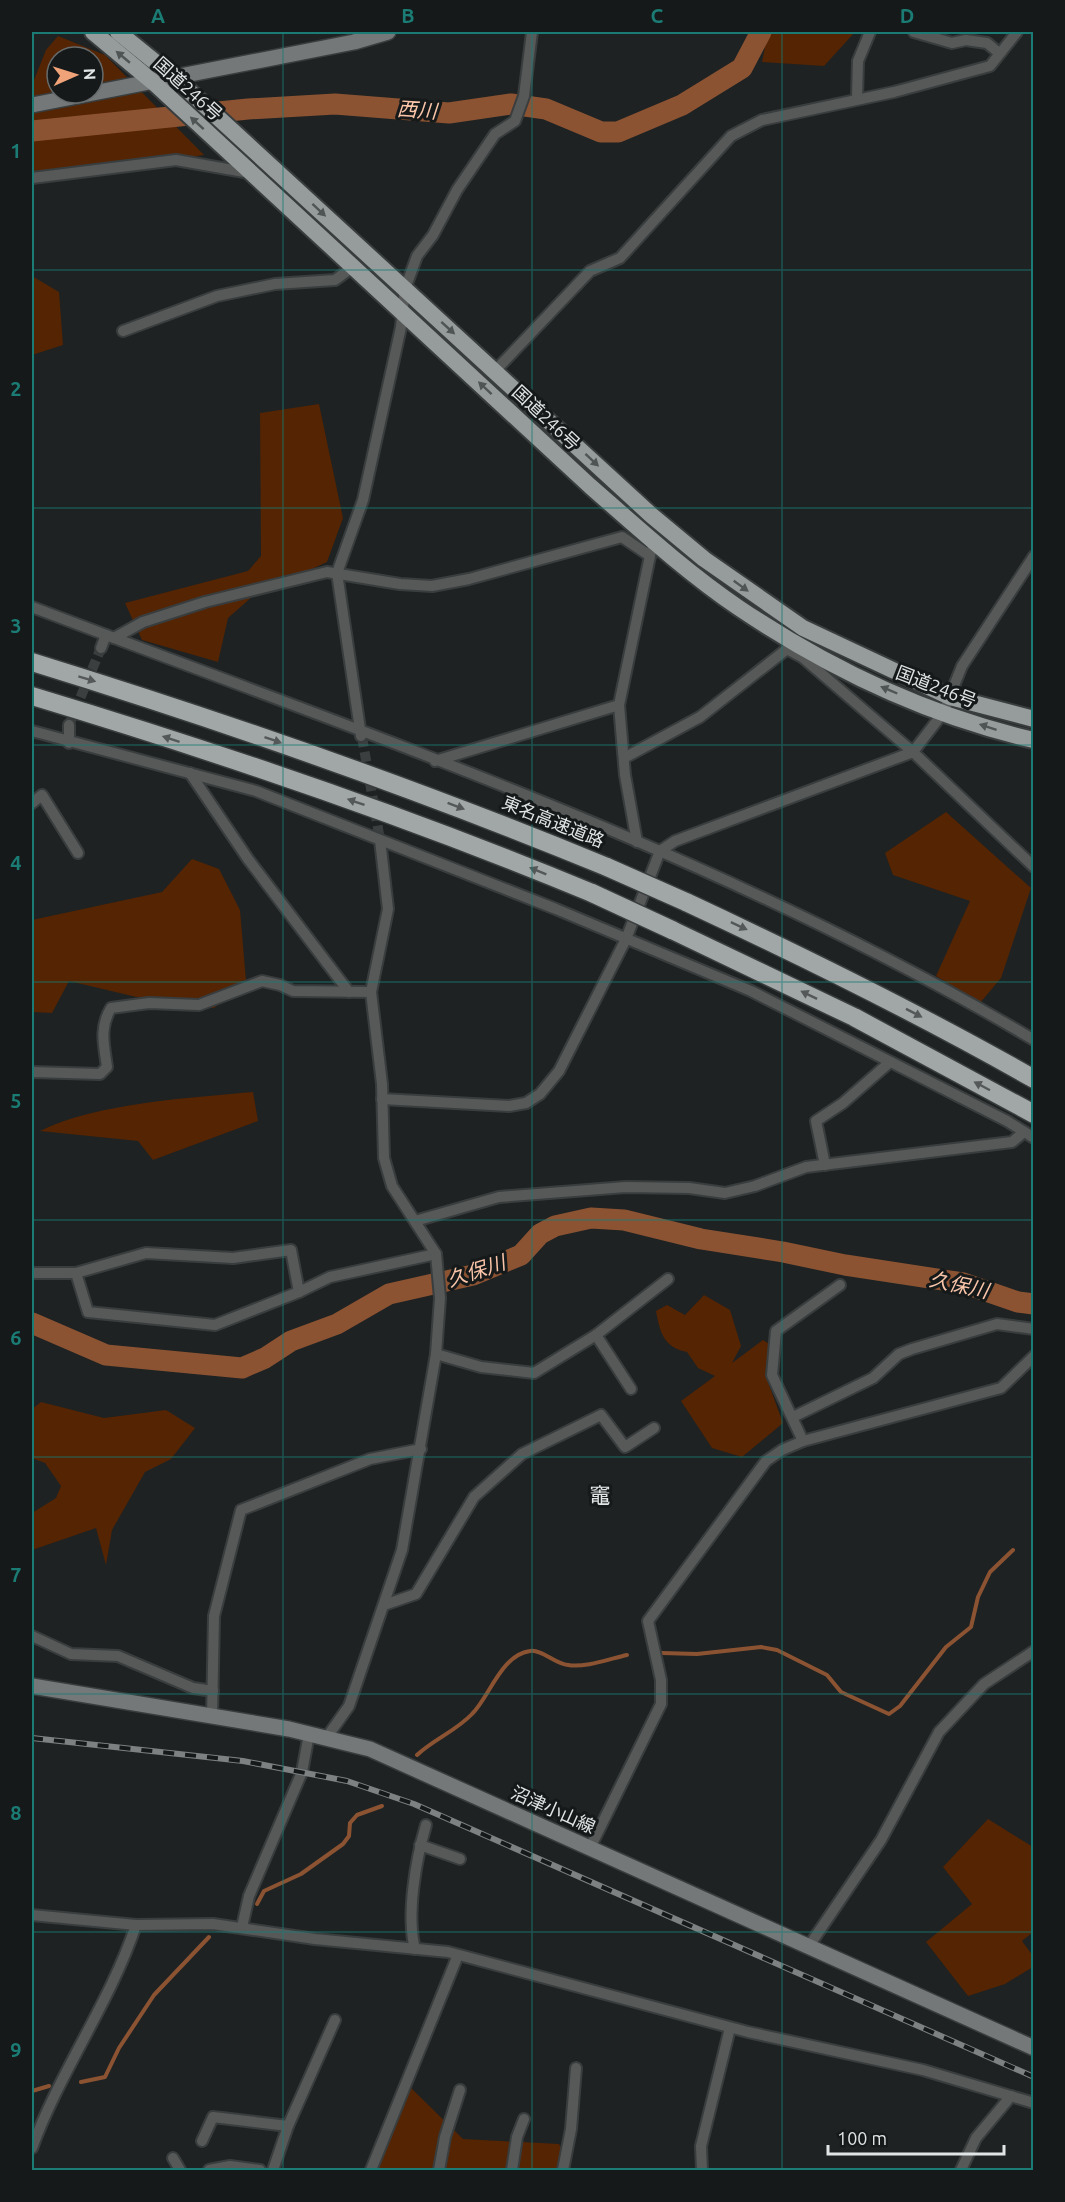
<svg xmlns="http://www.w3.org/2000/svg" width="1065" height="2202" font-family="Ubuntu,'Noto Sans JP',sans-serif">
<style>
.green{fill:#542403;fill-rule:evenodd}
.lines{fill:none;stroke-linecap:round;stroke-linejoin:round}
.stream{stroke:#8c5333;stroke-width:4}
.river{stroke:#8c5333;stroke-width:21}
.minor-tunnel{stroke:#3b3f3f;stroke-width:10;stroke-dasharray:10 5;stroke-linecap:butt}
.minor-casing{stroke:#393d3d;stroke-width:14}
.secondary-casing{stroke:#393d3d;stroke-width:18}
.trunk-casing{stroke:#393d3d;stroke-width:20}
.motorway-casing{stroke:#393d3d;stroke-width:21}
.minor{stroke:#575959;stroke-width:10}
.secondary{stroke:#757878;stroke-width:15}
.trunk{stroke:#969b9b;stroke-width:16}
.motorway{stroke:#a1a6a6;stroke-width:18}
.rail-casing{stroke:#7e8181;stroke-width:6}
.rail{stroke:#151919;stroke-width:4;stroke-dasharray:11;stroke-linecap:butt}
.motorway-bridge-casing{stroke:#393d3d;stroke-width:21;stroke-linecap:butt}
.motorway-bridge{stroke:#a1a6a6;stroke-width:18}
.oneway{fill:#4f5454}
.oneway2{fill:#545858}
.grid{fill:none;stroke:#1a7c74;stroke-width:1.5;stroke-opacity:0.55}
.labels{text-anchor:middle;stroke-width:6;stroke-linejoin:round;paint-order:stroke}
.street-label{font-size:18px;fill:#e2e5e5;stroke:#151919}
.water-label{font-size:20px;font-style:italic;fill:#fac5a9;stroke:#151919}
.quarter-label{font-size:21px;fill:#e2e5e5;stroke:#151919}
.neatline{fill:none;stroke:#1a7c74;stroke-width:2}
.grid-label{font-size:20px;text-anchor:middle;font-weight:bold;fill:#1a7c74}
</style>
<rect width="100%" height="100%" fill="#1e2222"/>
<g class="green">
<path d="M768 32H855L824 66 762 62Z"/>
<path d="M58 36 105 55 204 155 32 181V85L46 50ZM57 57H93V93H57Z"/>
<path d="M32 276 59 292 63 345 32 355Z"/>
<path d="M319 404 343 518 327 562 253 596 228 618 218 662 142 640 125 603 248 571 261 556 260 413Z"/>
<path d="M946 812 1031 888 1001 978 980 1003 936 976 970 901 893 875 885 853Z"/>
<path d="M192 859 219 869 240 910 246 981 214 1008 166 1004 69 981 52 1013 32 1012V920L162 892Z"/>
<path d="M253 1092 258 1121 153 1160 138 1141 40 1131C96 1103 189 1098 253 1092Z"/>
<path d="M704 1295 730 1310 741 1346 732 1363 763 1340 771 1345 765 1374 783 1423 742 1457 712 1448 681 1401 715 1376 698 1368 687 1352C663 1347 660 1332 656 1311L667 1305 685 1315Z"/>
<path d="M41 1402 104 1418 166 1410 195 1428 171 1459 145 1472 112 1530 106 1565 96 1528 32 1550V1513L56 1498 61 1486 45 1463 32 1458V1409Z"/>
<path d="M988 1819 1033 1847V1932L1022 1941 1033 1956V1967L1005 1984 968 1996 926 1942 972 1904 943 1867Z"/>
<path d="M408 2085 463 2139 559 2144 572 2170H375Z"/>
</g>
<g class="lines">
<g class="stream">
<path d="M662 1653 697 1654 761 1647 777 1650 827 1675 841 1692 889 1714 900 1706 946 1647 971 1627 978 1597 990 1572 1013 1550"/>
<path d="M417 1755C434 1739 456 1731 472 1714 490 1696 501 1655 530 1651 542 1649 555 1664 568 1665 585 1668 609 1659 627 1655"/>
<path d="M257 1904 264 1891 301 1874 343 1844 349 1836 350 1823 357 1815 382 1806"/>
<path d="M81 2082 105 2077 119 2048 154 1995 209 1937"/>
<path d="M32 2091 49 2086"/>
</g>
<g class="river">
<path d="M32 131 248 109 335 104 449 113 511 104 546 109 601 132H618L682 105 742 68 761 32"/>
<path d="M32 1323 106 1355 242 1368 265 1358 291 1341 337 1324 389 1294 473 1275 521 1255 540 1234 555 1226 591 1218 624 1220 701 1239 783 1252 845 1265 963 1283 1018 1302 1034 1304"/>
</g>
<g class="minor-tunnel">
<path d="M69 725 101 648"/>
<path d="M362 737 380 840"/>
</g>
<g class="minor-casing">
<g id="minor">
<path d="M914 32 952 43 966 40 987 43 999 53"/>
<path d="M857 98 858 61 870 32"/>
<path d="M32 178 176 160 250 173"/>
<path d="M123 331 217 296 275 284 335 280 354 266"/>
<path d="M495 371 590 271 620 258 731 136 762 120 894 92 990 66 1017 32"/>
<path d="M1034 556 962 666 943 713 913 752 1034 867"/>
<path d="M32 607C371 736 720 853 1034 1040"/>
<path d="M114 638 143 622 205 602 327 572 400 584 432 586 469 579 622 537 650 556"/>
<path d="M101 648 106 635"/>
<path d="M69 725V743"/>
<path d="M32 731 256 791 556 909 751 991 1007 1121 1034 1138"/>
<path d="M361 736 337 573 363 500 401 327 405 289 417 256 433 235 457 190 495 134 515 121 524 96 532 32"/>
<path d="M435 761 619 705"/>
<path d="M190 773 248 859 349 992"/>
<path d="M32 803 42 795 78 853"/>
<path d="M637 842 625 775 619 705 651 551"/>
<path d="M32 1072 100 1074 107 1067C104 1045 99 1028 111 1008L149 1003 199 1005 262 981 280 985 293 991 371 992"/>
<path d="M382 1099 509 1106 526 1103 540 1094 559 1071 626 939 660 851 675 841 913 752 802 657 787 649 700 717 624 758"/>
<path d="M825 1165 816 1121 843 1103 890 1062"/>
<path d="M415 1221 499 1197 626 1187 689 1188 725 1193 755 1186 806 1167 1012 1142 1024 1132"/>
<path d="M32 1273H76L146 1253 233 1258 291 1250 299 1292"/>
<path d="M76 1273 88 1312 215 1325 299 1292 330 1277 436 1254"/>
<path d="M596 1335 631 1389"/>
<path d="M436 1354 481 1367 534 1373 596 1335 668 1279"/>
<path d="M793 1417 873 1378 899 1354 912 1349 997 1324 1034 1329"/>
<path d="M803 1441 772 1375 776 1331 840 1285"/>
<path d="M384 1605 416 1594 474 1497 522 1454 601 1415 625 1447 654 1428"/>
<path d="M32 1636 71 1654 118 1656 193 1688 213 1691"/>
<path d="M212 1717 214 1616 241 1510 370 1459 421 1449"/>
<path d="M327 1737 349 1706 402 1550 436 1354 440 1298 436 1254 392 1186 384 1158 382 1084 371 992 388 909 380 840"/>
<path d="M420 1845 460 1859"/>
<path d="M590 1848 661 1704V1680L648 1621 766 1461 782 1450 803 1441 1001 1388 1034 1356"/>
<path d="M32 1915 136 1925 213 1924 315 1939 448 1952 748 2032 923 2070 1034 2103"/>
<path d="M242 1927 249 1896 302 1772 309 1734"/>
<path d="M809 1946 881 1840 939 1732 984 1684 1034 1651"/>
<path d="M415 1949C406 1915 416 1859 426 1825"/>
<path d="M202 2141 213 2117 288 2126"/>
<path d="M32 2148C60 2071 110 2003 136 1925"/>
<path d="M173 2158 180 2170"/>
<path d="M209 2170 230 2166 260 2170"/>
<path d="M273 2170 288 2126 335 2020"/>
<path d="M371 2170 458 1955"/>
<path d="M439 2170 445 2137 460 2090"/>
<path d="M512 2170 517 2137 524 2119"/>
<path d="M563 2170 571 2129 576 2068"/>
<path d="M702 2170 701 2146 730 2028"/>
<path d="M961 2170 976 2138 1011 2096"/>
</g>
</g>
<g class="secondary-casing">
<g id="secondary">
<path d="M32 105 354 42 388 32"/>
<path d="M32 1686 289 1729 370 1749 1034 2048"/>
</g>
</g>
<g class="trunk-casing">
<g id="trunk">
<path d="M93 32 153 82 590 486C638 528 686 572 739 608 828 668 928 716 1034 740"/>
<path d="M118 32 176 79 651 515 704 559 803 628 950 697 1034 719"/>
</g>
</g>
<g class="motorway-casing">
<g id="motorway">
<path d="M32 662C226 722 418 789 607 867"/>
<path d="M32 696C221 753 409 817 592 893"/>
<path d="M686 902C804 957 920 1014 1034 1079"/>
<path d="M672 930 854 1017 1034 1114"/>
</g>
</g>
<use href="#minor" class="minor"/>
<use href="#secondary" class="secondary"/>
<use href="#trunk" class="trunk"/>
<use href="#motorway" class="motorway"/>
<g class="rail-casing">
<path id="rail" d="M32 1738 243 1761 347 1781 414 1804 1034 2077"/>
</g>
<use href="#rail" class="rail"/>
<g class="motorway-bridge-casing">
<g id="motorway-bridge">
<path d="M607 867 686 902"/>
<path d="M592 893 672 930"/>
</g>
</g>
<use href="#motorway-bridge" class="motorway-bridge"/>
</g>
<defs><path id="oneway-solid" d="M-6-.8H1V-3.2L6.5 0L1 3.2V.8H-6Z" transform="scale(1.5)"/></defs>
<g class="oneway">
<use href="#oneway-solid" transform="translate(123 57) rotate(-140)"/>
<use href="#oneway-solid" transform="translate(197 123) rotate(-138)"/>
<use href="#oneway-solid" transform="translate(319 210) rotate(43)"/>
<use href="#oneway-solid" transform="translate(448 328) rotate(42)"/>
<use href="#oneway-solid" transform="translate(485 388) rotate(-137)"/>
<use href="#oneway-solid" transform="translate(592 460) rotate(43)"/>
<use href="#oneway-solid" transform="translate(741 586) rotate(36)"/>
<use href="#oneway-solid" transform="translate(889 690) rotate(-157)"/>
<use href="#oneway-solid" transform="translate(988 727) rotate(-162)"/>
</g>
<g class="oneway2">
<use href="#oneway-solid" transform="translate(87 679) rotate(17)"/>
<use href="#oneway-solid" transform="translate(171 739) rotate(-162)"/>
<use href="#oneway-solid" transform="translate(273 740) rotate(19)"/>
<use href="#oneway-solid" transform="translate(356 802) rotate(-161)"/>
<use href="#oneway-solid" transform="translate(456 806) rotate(21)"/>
<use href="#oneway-solid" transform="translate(538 871) rotate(-158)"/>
<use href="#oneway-solid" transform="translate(739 926) rotate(25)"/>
<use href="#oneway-solid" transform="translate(809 995) rotate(-154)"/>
<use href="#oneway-solid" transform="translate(914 1013) rotate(27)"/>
<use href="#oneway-solid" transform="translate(982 1086) rotate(-152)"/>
</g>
<path class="grid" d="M283 32V2170M532 32V2170M782 32V2170M32 270H1034M32 508H1034M32 745H1034M32 982H1034M32 1220H1034M32 1457H1034M32 1694H1034M32 1932H1034"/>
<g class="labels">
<g class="street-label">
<text transform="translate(188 89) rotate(42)" y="6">国道246号</text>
<text transform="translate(546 418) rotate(43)" y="6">国道246号</text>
<text transform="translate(936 687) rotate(21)" y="6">国道246号</text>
<text transform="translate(553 822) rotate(22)" y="6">東名高速道路</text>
<text transform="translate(553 1810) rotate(24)" y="6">沼津小山線</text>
</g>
<g class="water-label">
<text transform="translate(417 110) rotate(4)" y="7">西川</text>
<text transform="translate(476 1271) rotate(-18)" y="7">久保川</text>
<text transform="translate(959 1285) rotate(12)" y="7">久保川</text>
</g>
<g class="quarter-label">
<text x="600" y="1503">竈</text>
</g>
</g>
<rect width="1065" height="2202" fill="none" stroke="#151919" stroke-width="66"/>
<g transform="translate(75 75) rotate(87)"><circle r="28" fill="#151919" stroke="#676b6b" stroke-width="1.5"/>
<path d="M0-4.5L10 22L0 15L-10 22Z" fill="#f0a278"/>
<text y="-9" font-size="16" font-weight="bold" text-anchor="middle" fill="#e2e5e5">N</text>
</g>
<path d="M828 2145v9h176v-9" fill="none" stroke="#e2e5e5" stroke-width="3"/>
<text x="837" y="2145" font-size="18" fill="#e2e5e5" stroke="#151919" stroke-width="4.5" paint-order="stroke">100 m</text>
<rect x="33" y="33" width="999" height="2136" class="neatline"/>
<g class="grid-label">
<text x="158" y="23">A</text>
<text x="408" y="23">B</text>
<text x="657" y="23">C</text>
<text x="907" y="23">D</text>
<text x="16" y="158">1</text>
<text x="16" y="396">2</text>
<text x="16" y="633">3</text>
<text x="16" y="870">4</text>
<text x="16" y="1108">5</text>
<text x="16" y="1345">6</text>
<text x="16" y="1582">7</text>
<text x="16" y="1820">8</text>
<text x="16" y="2057">9</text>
</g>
</svg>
